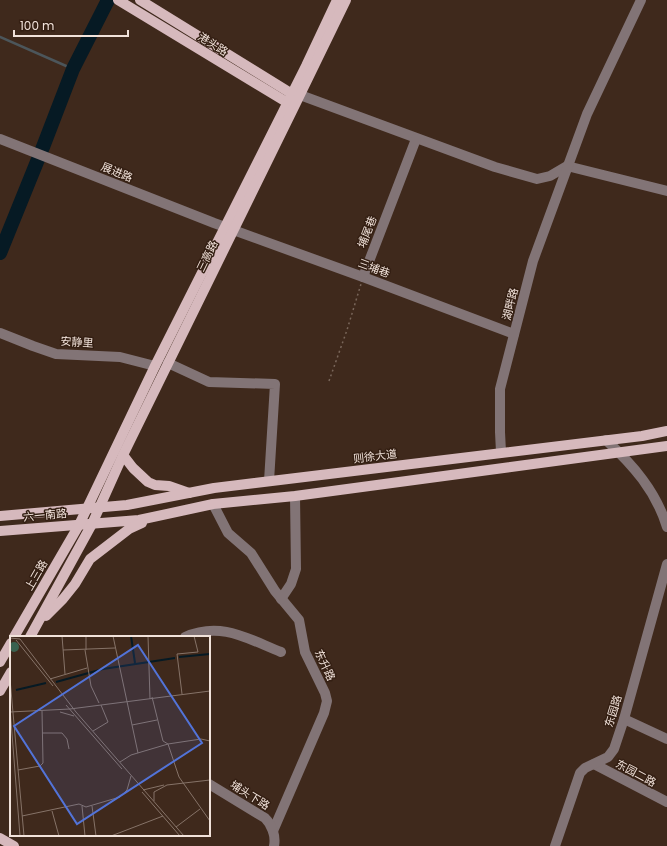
<svg xmlns="http://www.w3.org/2000/svg" width="667" height="846" font-family="Poppins,'Noto Sans SC',sans-serif">
<style>
.lines{fill:none;stroke-linecap:round;stroke-linejoin:round}
.stream{stroke:#4c565b;stroke-width:2.5}
.river{stroke:#061a24;stroke-width:14}
.path{stroke:#79665a;stroke-width:1.5;stroke-dasharray:2 3;stroke-linecap:butt}
.minor{stroke:#827476;stroke-width:10}
.major{stroke:#d6b9bd;stroke-width:10}
.labels{text-anchor:middle;stroke-width:3;stroke-linejoin:round;paint-order:stroke}
.street-label{font-size:11px;fill:#f1e2da;stroke:#341f13}
.inset-river{fill:none;stroke:#061a24;stroke-width:2}
.inset-road{fill:none;stroke:#867368;stroke-width:1}
.view{fill:#5273d8;fill-opacity:0.15;stroke:#5273d8;stroke-width:2}
.inset-edge{fill:none;stroke:#f1e2da;stroke-width:2}
</style>
<rect width="100%" height="100%" fill="#3f291c"/>
<g class="lines">
<path class="stream" d="M0 37 73 69"/>
<path class="river" d="M0 253 43 147 73 69 108 0"/>
<path class="path" d="M329 381 347 330 361 284"/>
<g class="minor">
<path d="M292 92 495 167 537 179 550 176 567 166 667 191"/>
<path d="M0 139 214 223 363 277 514 334"/>
<path d="M363 277 416 139"/>
<path d="M0 333 33 346 56 354 120 357 155 366"/>
<path d="M168 363 209 382 275 384 269 481"/>
<path d="M606 440C633 465 656 491 667 527"/>
<path d="M501 452 500 432V389L533 261 587 114 641 0"/>
<path d="M213 504 228 533 251 553 275 591 299 620 305 652 325 693 327 701 324 713 273 831"/>
<path d="M281 599 291 584 296 569 295 496"/>
<path d="M185 637C221 621 248 639 281 652"/>
<path d="M624 719 667 739"/>
<path d="M594 764 667 802"/>
<path d="M209 784 265 818C272 825 276 836 274 846"/>
<path d="M555 846 580 773 585 768 608 757 614 749 624 719 667 564"/>
</g>
<g class="major">
<path d="M118 0 293 106"/>
<path d="M140 0 297 97"/>
<path d="M123 455 133 468 148 482 155 485 169 486 189 493"/>
<path d="M0 516 127 505 214 488 642 436 667 431"/>
<path d="M0 531 139 520 213 504 295 496 667 446"/>
<path d="M46 616 63 599 75 584 90 559 129 529 142 523"/>
<path d="M14 637 79 525 155 366 306 66 337 0"/>
<path d="M30 637 92 524 123 455 294 107 346 0"/>
<path d="M0 662 11 643"/>
<path d="M0 691 11 672"/>
<path d="M0 838 14 846"/>
</g>
</g>
<g class="labels">
<g class="street-label">
<text transform="translate(213 44) rotate(32)" y="4">港头路</text>
<text transform="translate(117 172) rotate(22)" y="4">展进路</text>
<text transform="translate(367 232) rotate(-69)" y="4">埔尾巷</text>
<text transform="translate(207 256) rotate(-64)" y="4">三高路</text>
<text transform="translate(374 268) rotate(20)" y="4">三埔巷</text>
<text transform="translate(510 304) rotate(-76)" y="4">湖畔路</text>
<text transform="translate(77 342) rotate(4)" y="4">安静里</text>
<text transform="translate(375 456) rotate(-7)" y="4">则徐大道</text>
<text transform="translate(45 515) rotate(-5)" y="4">六一南路</text>
<text transform="translate(36 575) rotate(-60)" y="4">上三路</text>
<text transform="translate(325 665) rotate(65)" y="4">东升路</text>
<text transform="translate(613 711) rotate(-73)" y="4">东园路</text>
<text transform="translate(636 773) rotate(28)" y="4">东园二路</text>
<text transform="translate(250 795) rotate(32)" y="4">埔头下路</text>
</g>
</g>
<g transform="translate(10 636)">
<rect width="200" height="200" fill="#3f291c"/>
<path d="M-1 11a5 5 0 1 1 10 0a5 5 0 1 1-10 0Z" fill="#39614f"/>
<path class="inset-river" d="M121 0 125 27M169 21 200 18M46 46 93 33 165 22M6 54 36 47"/>
<path class="inset-road" d="M52 0 55 38M76 0V14M103 0 128 117M138 0 140 63M0 2 10 3 66 76 174 200M6 4 43 50M53 14 105 12M75 14 81 50 89 67M0 43 14 200M40 43 77 32M172 58 167 18 188 16 184 0M142 61 153 105 158 108 169 141 200 185M56 69 112 133M0 72 10 200M0 76 60 73 200 55M50 76 64 80M122 89 147 84M83 95 98 86 91 69M32 97H52L57 103 59 113M110 126 121 119 158 108 191 103 200 105M8 134 30 130 33 127 32 75M157 149 200 144M133 154 154 149M132 156 170 200M144 165V156L157 149M72 170 75 200M82 170 86 200M42 175 49 200M12 180 69 168 76 171 110 161 117 154 121 140M166 191 190 173M101 200 153 180"/>
<path class="view" d="M128 9 192 107 67 188 4 90Z"/>
<rect width="200" height="200" class="inset-edge"/>
</g>
<path d="M14 30v6h114v-6" fill="none" stroke="#f1e2da" stroke-width="2"/>
<text x="20" y="30" font-size="12" fill="#f1e2da" stroke="#341f13" stroke-width="3" paint-order="stroke">100 m</text>
</svg>
